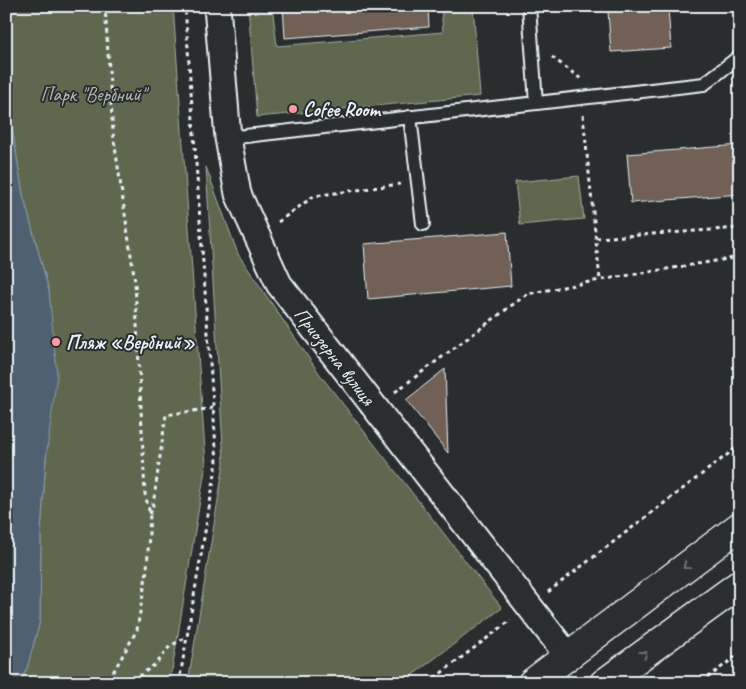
<svg xmlns="http://www.w3.org/2000/svg" width="746" height="689" font-family="Caveat,sans-serif">
<style>
.green{fill:#5e684f;stroke:#a3aca4}
.water{fill:#4f6071;stroke:#8c9aa7}
.building{fill:#706057;stroke:#e8f1f8}
.lines{fill:none;stroke-linecap:round;stroke-linejoin:round}
.lane-casing{stroke:#e8f1f8;stroke-width:16}
.street-casing{stroke:#e8f1f8;stroke-width:29}
.secondary-casing{stroke:#e8f1f8;stroke-width:31}
.path{stroke:#e8f1f8;stroke-width:3;stroke-dasharray:4 4;stroke-linecap:butt}
.lane{stroke:#2a2d2e;stroke-width:12}
.street{stroke:#2a2d2e;stroke-width:25}
.secondary{stroke:#2a2d2e;stroke-width:28}
.oneway{stroke:#6c7275}
.poi-dot{fill:#ff9aa2;stroke:#2a2d2e;stroke-width:2}
.labels{text-anchor:middle;stroke-width:4;stroke-linejoin:round;paint-order:stroke}
.park-label{font-size:20px;fill:#b1bab4;stroke:#2a2d2e}
.poi-label{font-size:20px;font-weight:bold;fill:#e8f1f8;stroke:#2a2d2e;text-anchor:start}
.street-label{font-size:20px;fill:#e8f1f8;stroke:#2a2d2e}
</style>
<rect width="100%" height="100%" fill="#2a2d2e"/>
<filter id="ink" filterUnits="userSpaceOnUse"><feTurbulence type="fractalNoise" baseFrequency=".02" numOctaves="2"/><feDisplacementMap in="SourceGraphic" scale="10" xChannelSelector="R" yChannelSelector="G"/><feConvolveMatrix kernelMatrix="1 2 1 2 8 2 1 2 1" color-interpolation-filters="sRGB"/></filter>
<g filter="url(#ink)">
<g class="green">
<path d="M6 6H173L206 464 170 683H19L27 668 40 621 41 532 46 458 49 291 23 195 6 91Z"/>
<path d="M248 6H272L277 46 443 32 441 6H473L480 96 257 117Z"/>
<path d="M206 167 238 254 321 376 502 608 402 683H188L224 463Z"/>
<path d="M579 176 584 219 520 225 515 182Z"/>
</g>
<path class="water" d="M6 91 23 195 49 291 57 374 46 458 41 532 40 621 27 668 19 683H6Z"/>
<g class="building">
<path d="M283 6H428L429 27 285 38Z"/>
<path d="M668 8 671 48 611 52 608 12Z"/>
<path d="M740 145V194L631 203 627 154Z"/>
<path d="M507 232 511 286 368 299 364 244Z"/>
<path d="M445 369 448 453 406 400Z"/>
</g>
<g class="lines">
<g class="lane-casing">
<g id="lane">
<path d="M529 6 536 103"/>
<path d="M410 117 423 224"/>
<path d="M228 138 704 84 740 56"/>
</g>
</g>
<g class="street-casing">
<path id="street" d="M217 6 228 138 238 194 279 284 568 656"/>
</g>
<g class="secondary-casing">
<g id="secondary">
<path d="M532 683 740 526"/>
<path d="M604 683 740 584"/>
</g>
</g>
<g class="path">
<path d="M105 6 113 133 135 282 145 494 150 514 147 570 137 630 107 683"/>
<path d="M552 57 581 79"/>
<path d="M583 115 600 280 740 257"/>
<path d="M278 222 314 196 400 184"/>
<path d="M596 238 740 228"/>
<path d="M395 392 527 294 600 280"/>
<path d="M150 514 153 505 166 415 213 408"/>
<path d="M548 592 740 445"/>
<path d="M134 683 138 677 157 663 170 646 187 637"/>
<path d="M179 683 217 462 185 6"/>
<path d="M428 683 511 620"/>
<path d="M701 683 740 653"/>
</g>
<use href="#lane" class="lane"/>
<use href="#street" class="street"/>
<use href="#secondary" class="secondary"/>
</g>
<defs><path id="oneway-chevron" d="M-2-3.5L2.5 0L-2 3.5" fill="none" stroke-width="1.6" stroke-linecap="round" stroke-linejoin="round" transform="scale(1.25)"/></defs>
<g class="oneway">
<use href="#oneway-chevron" transform="translate(686 566) rotate(143)"/>
<use href="#oneway-chevron" transform="translate(644 654) rotate(-36)"/>
</g>
</g>
<g class="poi-dot">
<circle cx="293" cy="109" r="5"/>
<circle cx="56" cy="342" r="5"/>
</g>
<g class="labels">
<g class="park-label">
<text x="93" y="101">Парк "Вербний"</text>
</g>
<g class="poi-label">
<text x="303" y="116">Cofee Room</text>
<text x="66" y="349">Пляж «Вербний»</text>
</g>
<g class="street-label">
<text transform="translate(335 356) rotate(52)" y="7">Приозерна вулиця</text>
</g>
</g>
<rect width="746" height="689" fill="none" stroke="#2a2d2e" stroke-width="25"/>
<rect x="12" y="12" width="721" height="664" fill="none" stroke="#e8f1f8" stroke-width="2" filter="url(#ink)"/>
</svg>
